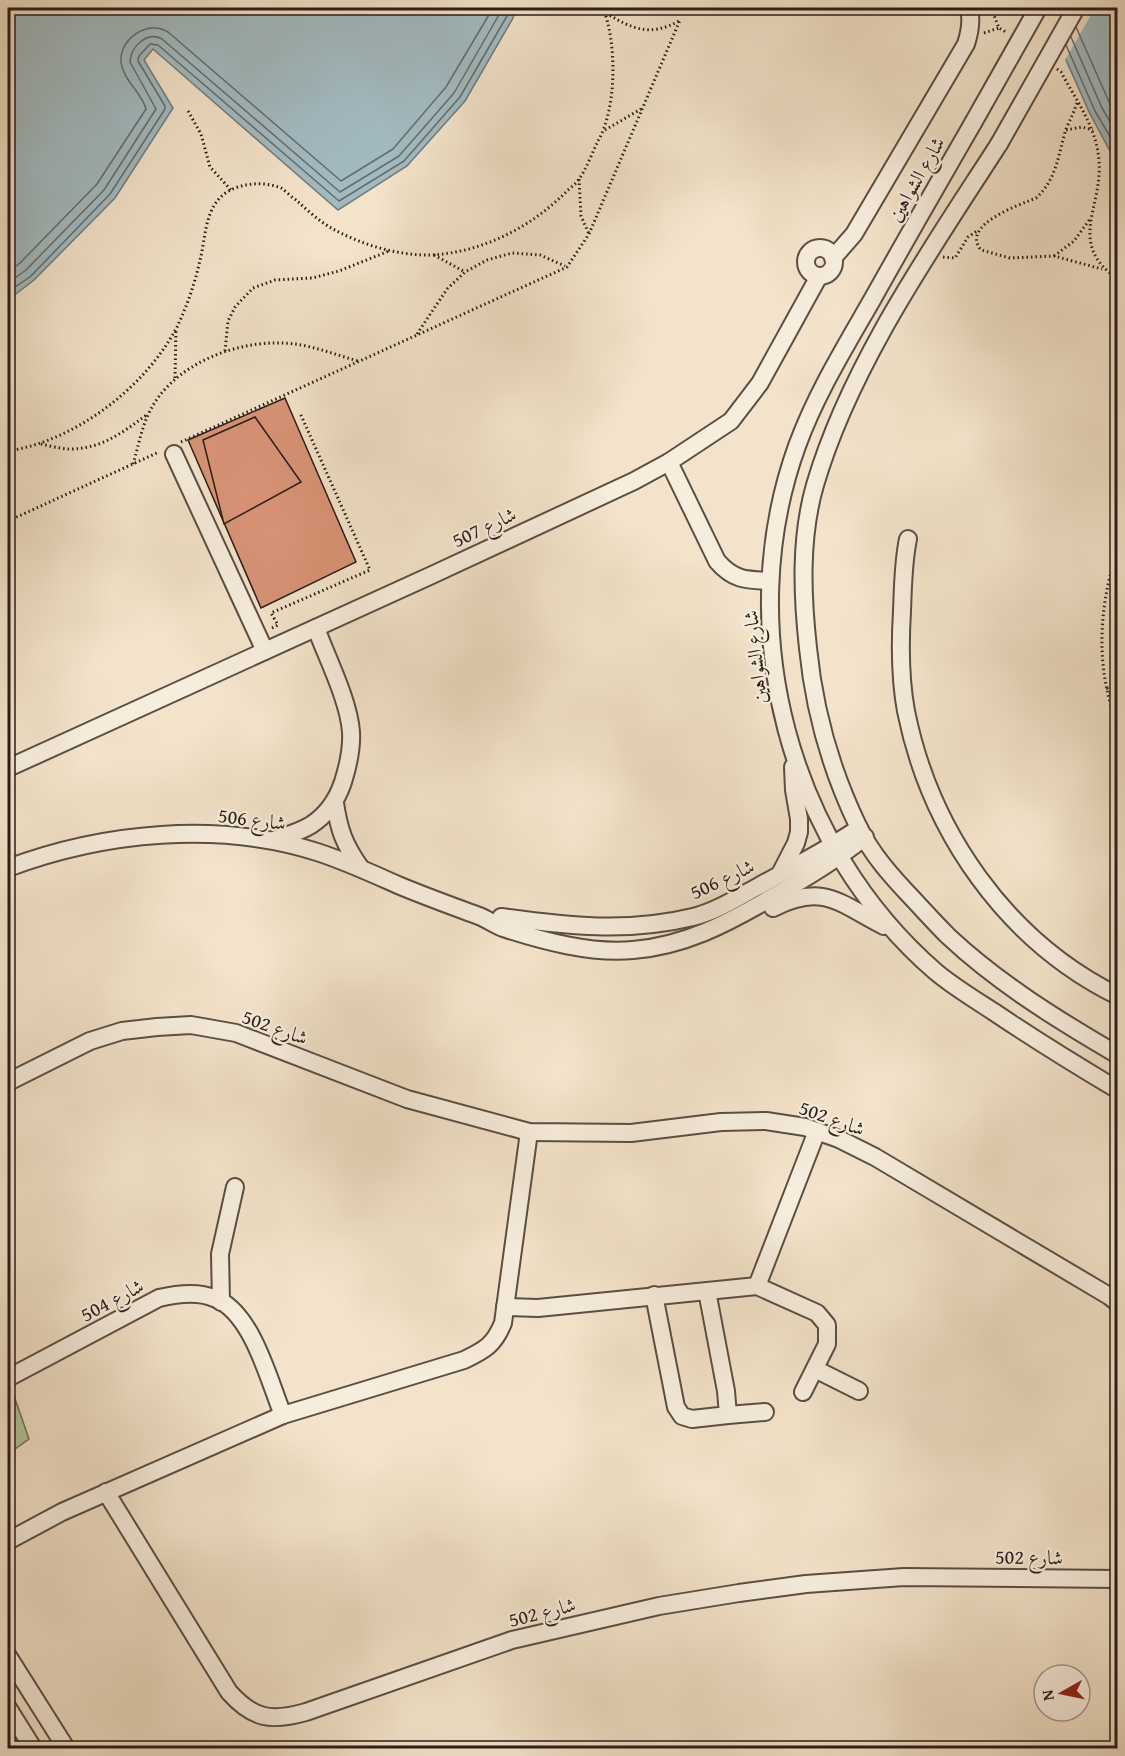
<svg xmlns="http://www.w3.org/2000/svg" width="1125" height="1756" font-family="'Gentium Book Plus',Amiri,serif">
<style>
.green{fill:#b4c59c;stroke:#6e715a;stroke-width:1.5}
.water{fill:#a2bbc2;stroke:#717c7e;stroke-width:1.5}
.pier{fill:#f3e3ca}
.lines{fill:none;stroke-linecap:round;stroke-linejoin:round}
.shore{stroke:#656c6d;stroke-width:1.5}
.building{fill:#d99376;stroke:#281d18;stroke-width:1.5}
.minor-casing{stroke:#5b4e44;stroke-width:20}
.path{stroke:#281d18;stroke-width:3;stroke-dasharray:1.5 3;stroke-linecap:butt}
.minor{stroke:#f7eddd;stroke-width:16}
.minor-bridge-casing{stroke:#5b4e44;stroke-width:20;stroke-linecap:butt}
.minor-bridge{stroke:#f7eddd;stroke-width:16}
.labels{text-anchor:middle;stroke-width:4.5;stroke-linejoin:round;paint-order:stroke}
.street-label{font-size:20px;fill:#281d18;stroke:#f7eddd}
</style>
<rect width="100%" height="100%" fill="#f3e3ca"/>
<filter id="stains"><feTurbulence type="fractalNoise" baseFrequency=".00333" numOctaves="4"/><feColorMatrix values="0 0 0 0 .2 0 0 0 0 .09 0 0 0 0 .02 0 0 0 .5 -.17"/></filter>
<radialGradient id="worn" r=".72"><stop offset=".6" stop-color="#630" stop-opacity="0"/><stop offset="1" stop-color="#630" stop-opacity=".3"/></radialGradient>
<path class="green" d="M12 1390 29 1439 8 1454V1393Z"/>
<g class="water">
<path d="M8 8H516L513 18 465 101 407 166 338 210 153 49 144 60 173 108 115 198 34 280 8 300Z"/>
<path d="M1043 8H1117V164L1090 114Z"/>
</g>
<path class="pier" d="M1040 8H1095L1064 62Z"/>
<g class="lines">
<g class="shore">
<path d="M1076 27 1110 104 1118 117"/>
<path d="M1071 37 1102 108 1118 135"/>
<path d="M1066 45 1095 111 1118 150"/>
<path d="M8 272 20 263 97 184 146 109C142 93 123 80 121 62 119 39 148 19 168 32L341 181 393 149 446 87 493 8"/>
<path d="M8 283 26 270 104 190 156 109 130 62C131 46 147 31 162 39L340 192 399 156 454 93 500 13 502 8"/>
<path d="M8 292 31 276 110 194 165 109V106L138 61 139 56 150 44 158 45 339 201 404 161 460 97 507 16 510 8"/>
</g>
</g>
<g class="building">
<path d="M285 398 356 562 261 608 188 440Z"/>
<path d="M255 417 301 482 224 524 203 440Z"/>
</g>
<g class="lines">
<g class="minor-casing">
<g id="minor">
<path d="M973 123C939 182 905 241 872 300 845 347 816 394 797 446 731 629 789 845 936 972 954 987 974 999 994 1012 1034 1039 1076 1065 1118 1090"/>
<path d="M999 144C932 248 850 365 815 485 800 537 802 594 808 648 814 709 831 770 858 826 871 854 893 878 914 900 925 912 936 924 948 936 998 983 1058 1020 1118 1055"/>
<circle cx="820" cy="262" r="14"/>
<path d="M833 258 854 234 966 44C970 32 972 21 969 8"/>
<path d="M174 454 265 651"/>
<path d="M669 462 717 561C733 580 746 580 770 581"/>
<path d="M908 539C903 563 903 587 902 611 900 644 900 679 906 711 930 831 1006 941 1118 996"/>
<path d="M8 768 432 575 634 481 669 462 731 421 760 383 819 276"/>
<path d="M335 803C339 830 344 844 360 867"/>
<path d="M273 840C285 836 300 832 311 825 328 814 337 800 343 782 348 766 352 749 351 732 349 701 327 658 316 628"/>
<path d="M8 868C104 832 218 821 317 852 345 861 371 873 398 885 424 896 452 906 479 916 487 919 495 925 503 928 543 941 591 954 633 950 684 946 726 924 769 899 803 880 835 861 865 837"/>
<path d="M780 874 796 843 799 832V819L794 790 793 767"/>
<path d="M773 908C824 882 840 904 884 926"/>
<path d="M501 917C567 926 627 933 693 917 717 911 738 897 759 886 793 867 827 850 859 828"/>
<path d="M8 1082 90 1041 122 1031 157 1027 191 1025 236 1033 407 1099 529 1132 631 1133 721 1122 766 1121 805 1127 839 1139 875 1157 1109 1296 1118 1303"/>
<path d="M757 1286 817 1313 827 1325V1344L803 1392"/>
<path d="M654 1295 676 1407 682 1416 692 1419 728 1415 726 1391 707 1291"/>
<path d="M221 1302 220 1254 235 1187"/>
<path d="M505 1307 538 1308 757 1286 817 1131"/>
<path d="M815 1369 859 1391"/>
<path d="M8 1378 159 1298C176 1294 197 1291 214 1298 252 1311 269 1381 283 1415"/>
<path d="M728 1415 765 1412"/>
<path d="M106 1492 229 1692C253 1719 271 1722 306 1712L512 1640 659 1606 739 1593 806 1584 904 1577 1118 1579"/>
<path d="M8 1541 62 1512 283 1415 464 1360C485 1350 494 1345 503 1323L529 1132"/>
<path d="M8 1656 66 1748"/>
<path d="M8 1708 33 1748"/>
</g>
</g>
<g class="path">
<path d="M991 8 999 28 1006 32"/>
<path d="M606 13C632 29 650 37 679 21"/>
<path d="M984 33 999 28"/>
<path d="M1057 69 1061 72C1076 100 1097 128 1099 161 1103 207 1066 244 1118 279"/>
<path d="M1077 103C1074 112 1070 120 1066 129 1058 155 1057 179 1036 198 1019 205 960 225 981 250L1010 258 1054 256 1102 269"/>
<path d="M188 111 201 134 210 167 231 190"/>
<path d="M605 130 641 109"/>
<path d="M1066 130 1082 127 1093 130"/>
<path d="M579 179 581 216 589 234"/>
<path d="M434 255 465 272"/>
<path d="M1054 256 1074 241 1090 219"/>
<path d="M943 257 955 258 968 237 977 231"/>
<path d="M417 334 447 289 465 272 487 260 512 253 540 255 565 266"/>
<path d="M225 351 228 321 235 307 253 288 275 280 312 278 339 271 389 251"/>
<path d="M175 378 176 329"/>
<path d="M181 442 567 267 589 234 680 20"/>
<path d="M41 444C50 446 61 449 70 449 102 449 123 432 148 414"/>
<path d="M8 451C75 441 145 388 177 327 187 306 195 283 200 260 206 238 204 207 227 192 242 183 264 181 281 188 286 191 291 197 296 200 307 210 320 222 333 229 362 245 399 256 432 255 483 252 531 227 566 192 570 188 576 184 579 179 587 168 592 153 598 141 617 108 617 43 603 8"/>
<path d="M133 464C138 448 141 430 148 415 171 363 242 337 295 344 316 347 337 355 358 361"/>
<path d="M8 521 159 452"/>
<path d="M1118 549C1114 558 1112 570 1109 580 1098 629 1099 679 1118 726"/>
<path d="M1111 574 1118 576"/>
<path d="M272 628 278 625 271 613 370 570 300 413"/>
<path d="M1107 688 1118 703"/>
<path d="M847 1748 868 1745 1067 1746 1086 1748"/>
</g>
<use href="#minor" class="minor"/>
<g class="minor-bridge-casing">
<g id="minor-bridge">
<path d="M973 123 1038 8"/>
<path d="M999 144 1076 8"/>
</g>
</g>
<use href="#minor-bridge" class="minor-bridge"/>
</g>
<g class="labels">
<g class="street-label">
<text transform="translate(916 179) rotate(-60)" y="7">شارع الشواهين</text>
<text transform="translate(484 527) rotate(-25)" y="7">شارع 507</text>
<text transform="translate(755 657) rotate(-96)" y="7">شارع الشواهين</text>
<text transform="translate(252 819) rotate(7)" y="7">شارع 506</text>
<text transform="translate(722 879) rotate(-25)" y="7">شارع 506</text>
<text transform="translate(275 1027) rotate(20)" y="7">شارع 502</text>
<text transform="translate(832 1118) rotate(20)" y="7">شارع 502</text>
<text transform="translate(112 1300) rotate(-28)" y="7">شارع 504</text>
<text transform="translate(1029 1557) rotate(1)" y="7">شارع 502</text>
<text transform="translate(542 1612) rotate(-14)" y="7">شارع 502</text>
</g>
</g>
<rect width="1125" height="1756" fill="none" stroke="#f3e3ca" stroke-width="30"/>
<rect x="9" y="9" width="1107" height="1738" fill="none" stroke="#281d18" stroke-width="3"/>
<rect x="15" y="15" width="1095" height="1726" fill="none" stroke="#281d18" stroke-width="1.5"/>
<g transform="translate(1062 1693) rotate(261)"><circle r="28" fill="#f7eddd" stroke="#a49a8e" stroke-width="1.5"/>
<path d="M0-4.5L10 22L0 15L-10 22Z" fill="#8f2418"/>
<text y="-9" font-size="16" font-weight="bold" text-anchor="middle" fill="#281d18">N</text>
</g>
<rect width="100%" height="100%" filter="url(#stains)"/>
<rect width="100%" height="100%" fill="url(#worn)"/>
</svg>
